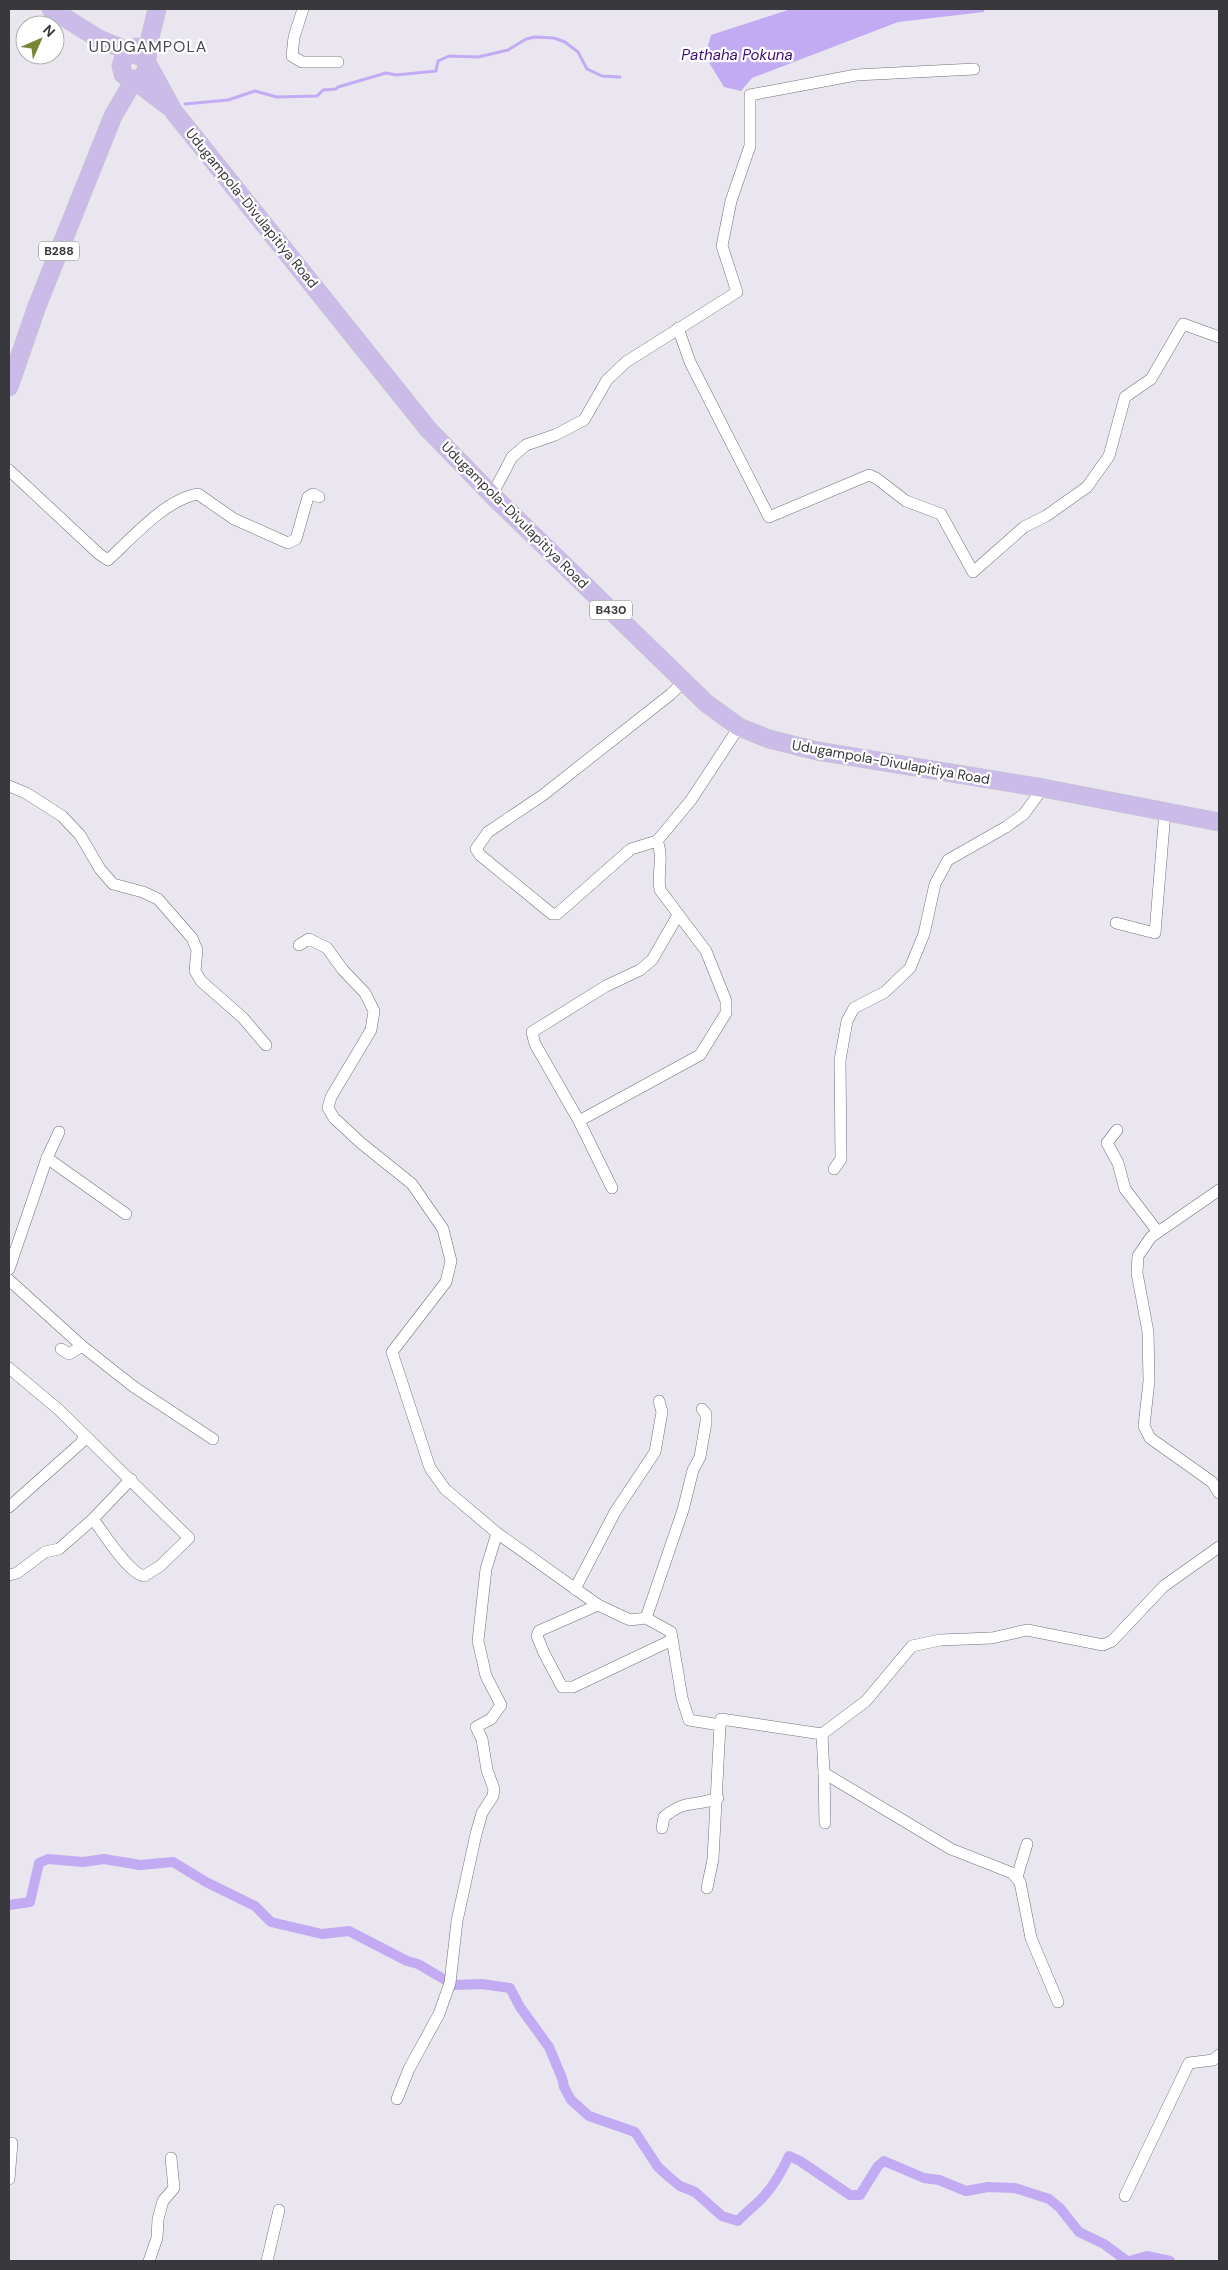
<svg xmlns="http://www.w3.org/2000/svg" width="1228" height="2270" font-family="'DM Sans',sans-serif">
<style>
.water{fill:#c2abf2}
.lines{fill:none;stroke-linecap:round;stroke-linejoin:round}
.stream{stroke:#c2abf2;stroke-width:3}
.canal{stroke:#c2abf2;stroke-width:10}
.street-casing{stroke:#737079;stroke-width:12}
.primary-casing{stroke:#c8c7c8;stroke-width:19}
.street{stroke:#fff;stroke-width:11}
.primary{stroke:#cbbbe9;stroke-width:18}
.labels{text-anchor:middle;stroke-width:4.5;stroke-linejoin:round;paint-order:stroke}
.shield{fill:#fff;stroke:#747476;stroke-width:1}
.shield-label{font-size:12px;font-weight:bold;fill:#39383c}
.street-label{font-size:14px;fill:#39383c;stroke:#fff}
.water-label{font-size:15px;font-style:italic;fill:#3e0872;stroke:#fff}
.quarter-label{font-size:16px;letter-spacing:1px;fill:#4b4951;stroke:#fff}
</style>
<rect width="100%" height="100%" fill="#e9e6f0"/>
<path class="water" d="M791 9H984V12L898 22 752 78 741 91 724 87 705 56 711 35Z"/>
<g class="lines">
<path class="stream" d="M185 104 228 100 255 91 277 97 317 96 323 90 336 89 338 87 386 73 396 75 436 71 438 61 449 56 478 57 508 50 526 39 535 37 554 38 565 42 578 52 587 69 602 76 620 77"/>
<g class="canal">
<path d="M9 1905 30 1902 39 1863 48 1859 83 1862 104 1859 140 1865 173 1862 206 1882 255 1906 271 1922 322 1934 349 1931 407 1961 418 1964 454 1985 482 1984 510 1988 520 2007 549 2047 562 2078 564 2087 571 2100 589 2116 635 2132 658 2167 669 2177 680 2186 695 2192 722 2216 738 2221C746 2212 756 2205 764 2196 775 2184 782 2171 789 2156L800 2161 850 2195H860L878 2166 884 2161 924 2178 939 2180 966 2191 988 2187 1015 2188 1049 2199 1060 2208 1079 2232 1104 2244 1127 2261"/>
<path d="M1129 2261 1147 2256 1170 2261"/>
</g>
<g class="street-casing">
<g id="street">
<path d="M303 9 294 37 292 56 302 62H338"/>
<path d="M678 328 690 362 769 517 869 475 876 478 906 501 941 514 973 572 1024 527 1046 516 1087 487 1109 456 1125 397 1151 379 1183 324 1219 337"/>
<path d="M9 470 99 554 108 560C132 538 166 499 198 494L234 519 288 543 296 539 308 497 313 494 319 497"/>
<path d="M492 495 512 457 526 445 555 435 584 420 607 380 626 362 737 292 722 246 731 201 750 146V95L856 75 974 69"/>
<path d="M9 786 26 793 62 816 80 835 100 869 113 884 143 892 158 899 192 938 197 950 195 971 201 981 243 1018 266 1045"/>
<path d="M657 841 631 849 557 914H552L480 855 476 849 488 832 543 795 671 694 684 681"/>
<path d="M1116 923 1155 933 1165 812"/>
<path d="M299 945 309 939 327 948 343 970 365 993 374 1011 371 1030 331 1097 328 1108 334 1118 361 1143 412 1184 443 1229 451 1261 446 1282 392 1352 430 1468 445 1489 497 1533 598 1605 630 1620 646 1618 671 1632 682 1698 689 1720 720 1725 721 1719 822 1734 824 1773 951 1849 1012 1873 1020 1882 1031 1938 1058 2002"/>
<path d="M579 1121 700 1055 726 1013V1001L706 951 660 890C657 874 664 856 657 841L691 800 739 727"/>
<path d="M1117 1130 1107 1143 1118 1163 1125 1189 1158 1232"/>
<path d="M47 1158 126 1214"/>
<path d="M834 1169 841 1159 840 1060 847 1021 854 1008 885 992 910 968 924 934 935 884 948 860 1006 827 1024 814 1043 788"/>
<path d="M612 1188 579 1121 535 1044 532 1032 606 986 640 970 652 960 678 915"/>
<path d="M1219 1190 1151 1237 1138 1256 1137 1273 1148 1332 1149 1381 1144 1426 1150 1438 1212 1482 1219 1493"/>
<path d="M9 1269 47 1158 59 1132"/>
<path d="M9 1280 82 1346 69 1354 61 1349"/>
<path d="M82 1346 134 1387 213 1439"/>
<path d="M9 1368 58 1409 189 1538 160 1566 144 1576C128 1573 103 1532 93 1519"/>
<path d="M9 1507 82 1442 84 1435"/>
<path d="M9 1575 17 1573 45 1552 59 1549 93 1519 131 1479"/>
<path d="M575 1589 615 1512 655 1452 662 1412 659 1401"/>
<path d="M598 1605 539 1631 537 1636 544 1653 562 1687H573L672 1640"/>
<path d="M646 1618 683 1510 693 1470 700 1457 706 1422V1414L702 1409"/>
<path d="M822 1734 866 1701 912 1646 940 1640 992 1638 1027 1630 1103 1645 1112 1641 1164 1586 1219 1547"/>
<path d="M824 1773 825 1823"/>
<path d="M662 1828 664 1817C686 1799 693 1807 718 1798"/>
<path d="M1017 1877 1027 1844"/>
<path d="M707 1888 713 1859 720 1725"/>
<path d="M397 2099 409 2069 439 2014 450 1983 457 1921 476 1834 482 1813 493 1796 494 1789 487 1770 482 1739 476 1727 491 1719 501 1705 486 1676 478 1641 486 1569 497 1533"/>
<path d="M9 2179 12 2143"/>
<path d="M1125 2196 1189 2063 1213 2060 1219 2055"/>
<path d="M149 2261 157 2238 158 2219 163 2201 174 2188 171 2158"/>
<path d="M267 2261 279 2210"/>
</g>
</g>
<g class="primary-casing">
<g id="primary">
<path d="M51 9 99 39 133 53 136 47"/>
<path d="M157 9 148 46 146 71C141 81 131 82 123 74L121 66 124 57 133 53 142 57 146 61 174 112 428 429 492 495 706 703 739 727 769 739 817 751 1043 788 1219 822"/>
<path d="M9 387 37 306 113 116 134 80 168 106"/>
</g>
</g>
<use href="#street" class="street"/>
<use href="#primary" class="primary"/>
</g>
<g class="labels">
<g class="shield">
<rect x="39" y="241.5" width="40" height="19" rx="4"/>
<rect x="590" y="600.5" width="42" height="19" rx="4"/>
</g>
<g class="shield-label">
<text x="59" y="255">B288</text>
<text x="611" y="614">B430</text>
</g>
<g class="street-label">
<text transform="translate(252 208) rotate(51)" y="5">Udugampola-Divulapitiya Road</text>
<text transform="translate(515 515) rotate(45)" y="5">Udugampola-Divulapitiya Road</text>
<text transform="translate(891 762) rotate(10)" y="5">Udugampola-Divulapitiya Road</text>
</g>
<g class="water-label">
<text x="737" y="60">Pathaha Pokuna</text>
</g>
<g class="quarter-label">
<text x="148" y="52">UDUGAMPOLA</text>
</g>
</g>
<rect width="1228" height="2270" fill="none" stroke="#39383c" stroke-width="20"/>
<g transform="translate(40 40) rotate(45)"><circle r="24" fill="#ffffff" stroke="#b0afb1"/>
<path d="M0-4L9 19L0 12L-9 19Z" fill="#778635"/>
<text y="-8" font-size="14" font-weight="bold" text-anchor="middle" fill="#39383c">N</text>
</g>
</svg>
